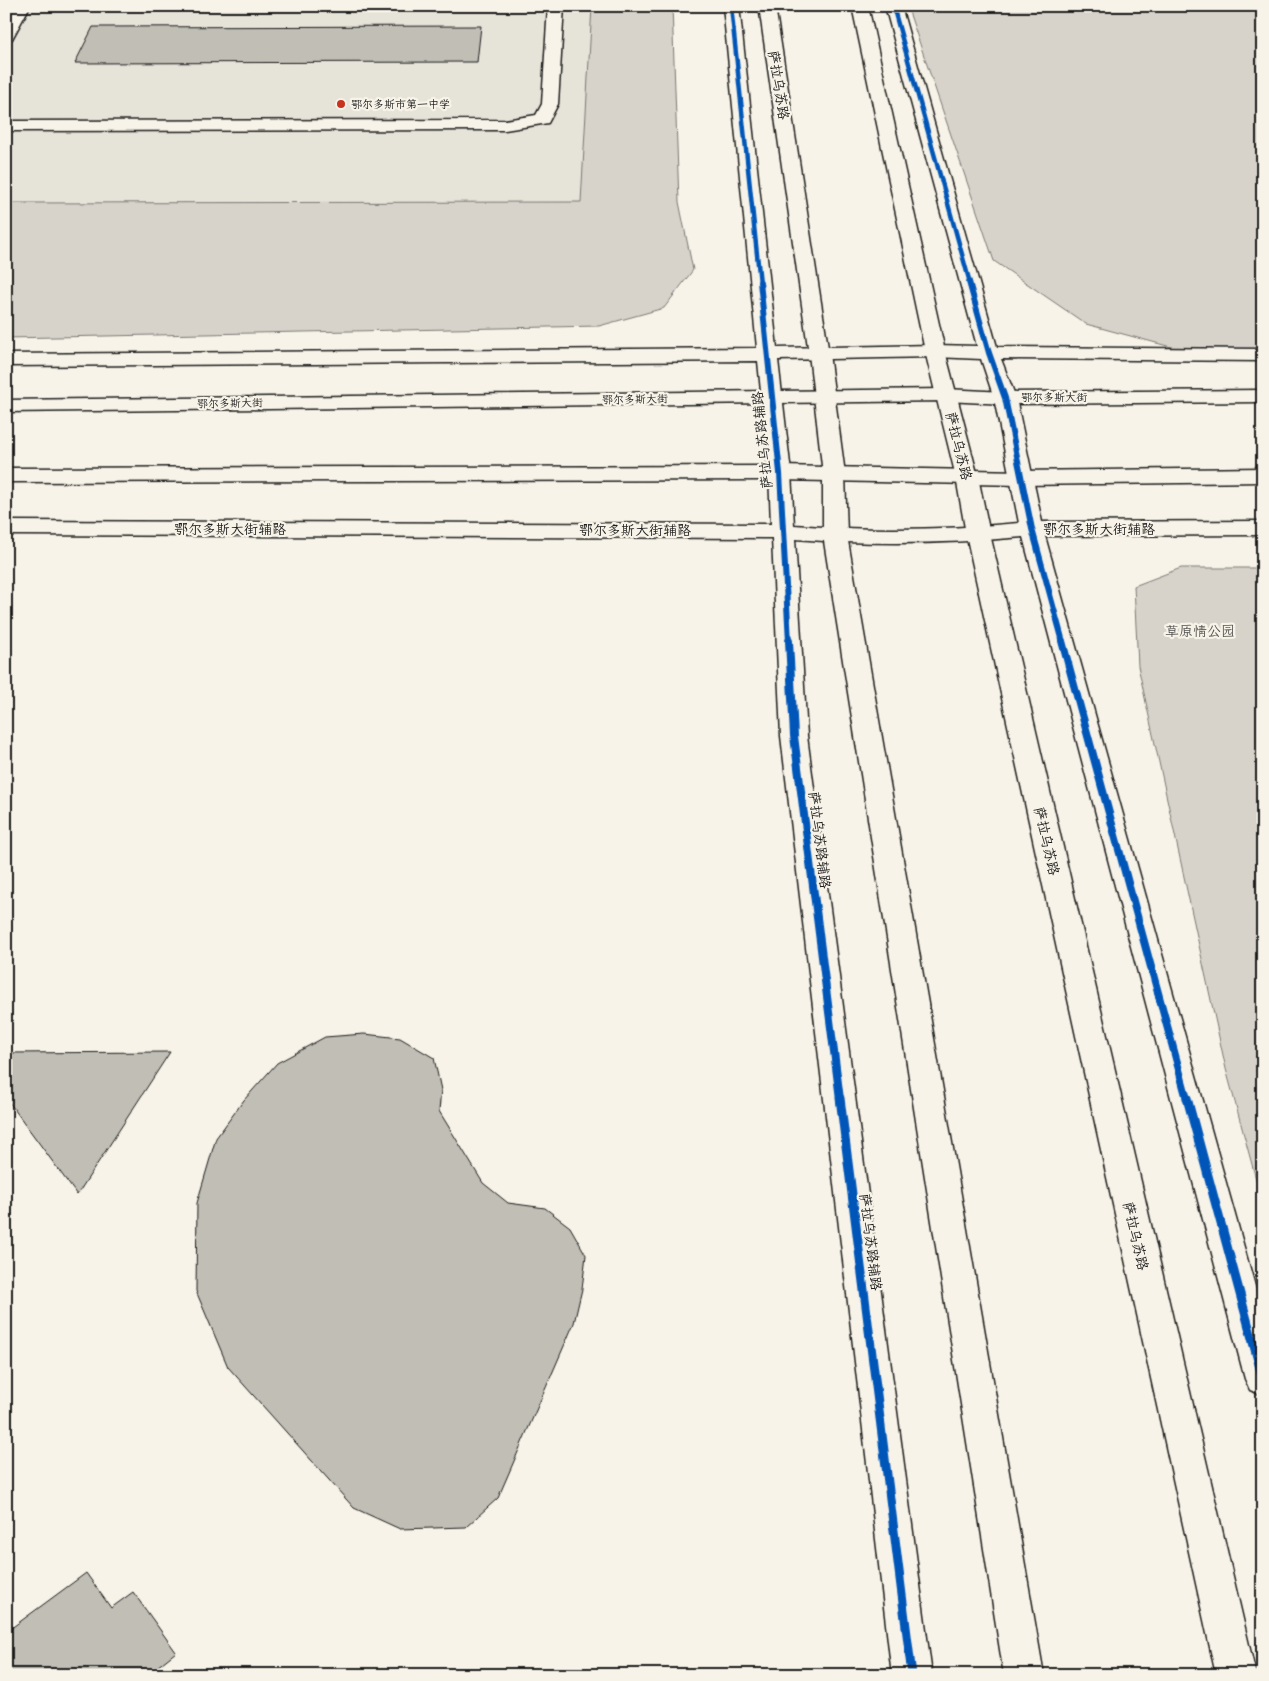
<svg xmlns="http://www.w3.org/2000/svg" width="1269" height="1681" font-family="Pangolin,'LXGW WenKai TC',sans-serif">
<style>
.built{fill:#e6e3d9}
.green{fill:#d7d3cb;stroke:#7a7874}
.building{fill:#c0beb5;stroke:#1c1c1c}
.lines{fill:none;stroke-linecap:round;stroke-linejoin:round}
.minor-casing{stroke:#1c1c1c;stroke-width:3}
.tertiary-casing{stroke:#1c1c1c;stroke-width:3}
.secondary-casing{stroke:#1c1c1c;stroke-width:3}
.primary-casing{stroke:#1c1c1c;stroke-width:3}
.minor{fill:#f7f3e8;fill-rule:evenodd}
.tertiary{fill:#f7f3e8;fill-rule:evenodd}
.secondary{fill:#f7f3e8;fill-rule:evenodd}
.primary{fill:#f7f3e8;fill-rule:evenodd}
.cycleway-far3-casing{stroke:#f7f3e8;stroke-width:6}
.cycleway-far2-casing{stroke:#f7f3e8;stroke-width:9}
.cycleway-far1-casing{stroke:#f7f3e8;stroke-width:11}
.cycleway-casing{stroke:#f7f3e8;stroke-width:12}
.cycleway-far3{stroke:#0057b8;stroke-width:4.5}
.cycleway-far2{stroke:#0057b8;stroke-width:6}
.cycleway-far1{stroke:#0057b8;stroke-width:8}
.cycleway{stroke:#0057b8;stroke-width:9}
.poi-dot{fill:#c8321e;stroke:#f7f3e8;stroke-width:2}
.labels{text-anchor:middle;stroke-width:4.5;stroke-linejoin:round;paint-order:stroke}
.far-poi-label{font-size:11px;fill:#1c1c1c;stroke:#f7f3e8;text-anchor:start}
.far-street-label{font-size:11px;fill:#1c1c1c;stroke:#f7f3e8}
.street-label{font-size:14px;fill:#1c1c1c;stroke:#f7f3e8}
.park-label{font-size:14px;fill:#545351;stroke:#f7f3e8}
</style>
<rect width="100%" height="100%" fill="#f7f3e8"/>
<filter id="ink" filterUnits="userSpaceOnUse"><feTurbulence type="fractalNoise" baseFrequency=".02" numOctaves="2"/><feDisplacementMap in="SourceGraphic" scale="10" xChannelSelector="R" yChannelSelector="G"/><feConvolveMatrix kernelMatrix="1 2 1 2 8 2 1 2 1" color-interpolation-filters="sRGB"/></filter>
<g filter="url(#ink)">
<path class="built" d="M6 6H672L679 202 6 203Z"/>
<g class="green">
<path d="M592 6H672L679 202 693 270 664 308 599 326 6 338V203L581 202Z"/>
<path d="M907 6H1263V351H1186L1086 324 994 261Z"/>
<path d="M1181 568H1263V1205L1226 1069 1138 666 1134 586Z"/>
</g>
<g class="building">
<path d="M481 26 477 62 75 63 93 27Z"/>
<path d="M364 1034 400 1038 434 1058 441 1090 439 1111 483 1183 508 1203 545 1208 570 1227 586 1255 582 1289 574 1323 498 1498 466 1527 400 1529 354 1508 228 1367 196 1291 197 1203 216 1138 244 1100 277 1063 325 1037Z"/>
<path d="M170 1052 77 1195 6 1098V1053Z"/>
<path d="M86 1573 111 1608 133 1592 176 1652 147 1675H6V1632Z"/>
</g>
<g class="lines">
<g class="minor-casing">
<g id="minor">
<path d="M15 6H30L12 39 6 41V22Z"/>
<path d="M548 6H564L558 104 548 123 542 124 505 130 6 131V121L505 120 536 115 542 104Z"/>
</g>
</g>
<g class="tertiary-casing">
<path id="tertiary" d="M723 6H739L777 348 935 345 977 346 885 6H901L997 347 1263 349V361L1001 359 1016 398 1042 522 1263 521V535L1045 536 1263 1315V1395L1250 1390 1245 1379 1023 537C948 544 870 545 795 539L807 736 932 1675H892L781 736 772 538 6 535V521L771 524 769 473 758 361 6 366V354L757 348ZM935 357 981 359 994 398 1019 523C945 530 869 531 794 525L791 473 778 360Z"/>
</g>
<g class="secondary-casing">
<g id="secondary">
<path d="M759 6H775L829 354 845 474 847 535 1044 1675H1004L823 535V474L809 354Z"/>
<path d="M852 6H868L945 351 978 477 990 534 1256 1675H1216L966 534 956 477 925 351Z"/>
</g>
</g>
<g class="primary-casing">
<g id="primary">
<path d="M946 389 1005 392 1263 390V402L1005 404 946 401 6 412V400Z"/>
<path d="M780 466 1020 471 1263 468V482L1020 485 780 480 6 482V468Z"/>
</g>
</g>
<use href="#minor" class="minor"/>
<use href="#tertiary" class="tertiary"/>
<use href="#secondary" class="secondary"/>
<use href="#primary" class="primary"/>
<g class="cycleway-far3-casing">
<g id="cycleway-far3">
<path d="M731 6 760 283"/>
<path d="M893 6 970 283"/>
</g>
</g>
<g class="cycleway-far2-casing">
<g id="cycleway-far2">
<path d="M760 282 780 473 789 642"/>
<path d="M969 282 989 353 1005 398 1032 529 1063 642"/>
</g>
</g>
<g class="cycleway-far1-casing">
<g id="cycleway-far1">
<path d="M789 641 794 736 840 1099"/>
<path d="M1062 641 1187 1099"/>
</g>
</g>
<g class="cycleway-casing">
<g id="cycleway">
<path d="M840 1098 912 1675"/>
<path d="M1187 1098 1263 1379"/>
</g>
</g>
<use href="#cycleway-far3" class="cycleway-far3"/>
<use href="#cycleway-far2" class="cycleway-far2"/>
<use href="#cycleway-far1" class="cycleway-far1"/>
<use href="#cycleway" class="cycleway"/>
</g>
</g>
<circle class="poi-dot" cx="341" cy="104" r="5"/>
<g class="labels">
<g class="far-poi-label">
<text x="351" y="108">鄂尔多斯市第一中学</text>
</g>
<g class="far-street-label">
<text x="1054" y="401">鄂尔多斯大街</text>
<text transform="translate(635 399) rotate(-1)" y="4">鄂尔多斯大街</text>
<text transform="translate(230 403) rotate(-1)" y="4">鄂尔多斯大街</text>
</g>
<g class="street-label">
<text transform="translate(779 85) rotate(81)" y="5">萨拉乌苏路</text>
<text transform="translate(762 440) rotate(-96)" y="5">萨拉乌苏路辅路</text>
<text transform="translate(959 446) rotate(76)" y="5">萨拉乌苏路</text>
<text x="230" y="534">鄂尔多斯大街辅路</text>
<text x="1099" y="534">鄂尔多斯大街辅路</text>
<text x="635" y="535">鄂尔多斯大街辅路</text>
<text transform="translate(820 840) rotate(83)" y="5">萨拉乌苏路辅路</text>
<text transform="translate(1047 841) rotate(77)" y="5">萨拉乌苏路</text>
<text transform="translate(1136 1236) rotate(77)" y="5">萨拉乌苏路</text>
<text transform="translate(871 1242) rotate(83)" y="5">萨拉乌苏路辅路</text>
</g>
<g class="park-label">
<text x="1200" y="636">草原情公园</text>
</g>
</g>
<rect width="1269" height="1681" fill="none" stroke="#f7f3e8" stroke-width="25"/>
<rect x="12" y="12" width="1244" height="1656" fill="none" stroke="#1c1c1c" stroke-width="2" filter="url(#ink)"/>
</svg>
